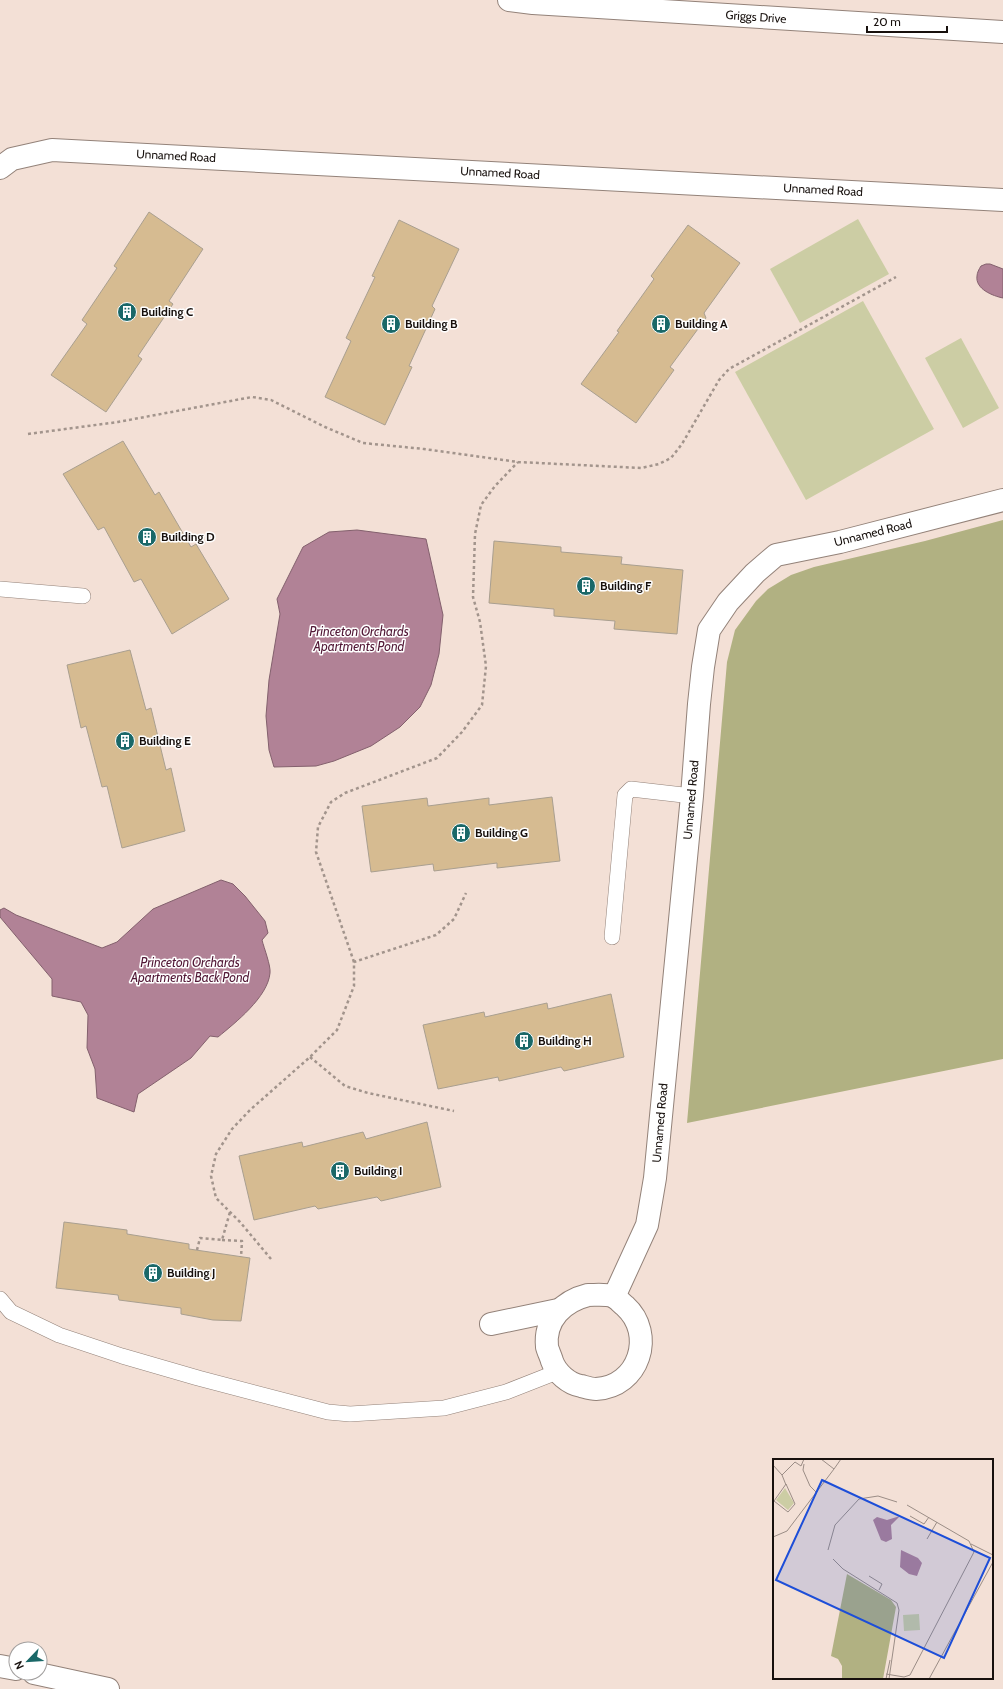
<svg xmlns="http://www.w3.org/2000/svg" width="1003" height="1689" font-family="Cabin,sans-serif">
<style>
.green{fill:#cccda4}
.forest{fill:#b1b182}
.water{fill:#b18296;stroke:#83606d}
.building{fill:#d6bb91;stroke:#a99f90}
.lines{fill:none;stroke-linecap:round;stroke-linejoin:round}
.service-casing{stroke:#938279;stroke-width:16}
.minor-casing{stroke:#938279;stroke-width:24}
.path{stroke:#a2948c;stroke-width:2.5;stroke-dasharray:3 3;stroke-linecap:butt}
.service{stroke:#fff;stroke-width:15}
.minor{stroke:#fff;stroke-width:22}
.labels{text-anchor:middle;stroke-width:3;stroke-linejoin:round;paint-order:stroke}
.street-label{font-size:12px;fill:#17100d;stroke:#fff}
.poi-label{font-size:12px;font-weight:bold;fill:#17100d;stroke:#fff;text-anchor:start}
.water-label{font-size:13px;font-style:italic;fill:#521836;stroke:#fff}
.inset-road{fill:none;stroke:#9b8d86;stroke-width:1}
.view{fill:#1d4ed8;fill-opacity:0.15;stroke:#1d4ed8;stroke-width:2}
.inset-edge{fill:none;stroke:#17100d;stroke-width:2}
</style>
<rect width="100%" height="100%" fill="#f3e0d6"/>
<g class="green">
<path d="M858 219 889 274 800 323 770 269Z"/>
<path d="M863 301 934 429 806 500 735 372Z"/>
<path d="M961 338 999 408 963 428 925 358Z"/>
</g>
<path class="forest" d="M1003 520V1059L687 1123 727 662 735 630 756 601 768 589 791 575 814 567 925 541Z"/>
<g class="water">
<path d="M986 264H990L1003 269V298C993 296 975 289 977 276 977 273 979 269 981 266Z"/>
<path d="M357 530 426 539 443 615 439 654 431 685 420 707 400 727 371 746 334 761 316 766 274 767 269 750 266 716 269 680 280 614 277 599 303 547 329 532Z"/>
<path d="M221 880 233 884 245 896 265 921 268 933 262 940C264 948 271 966 270 973 268 997 235 1023 218 1037L210 1036 191 1058 138 1094 134 1112 97 1098 95 1069 87 1048 88 1015 81 1002 52 996V979L0 917V910L4 908 16 915 102 948 117 942 153 909Z"/>
</g>
<g class="building">
<path d="M149 212 203 249 169 301 173 304 138 356 142 359 106 412 51 375 87 324 82 320 117 268 114 266Z"/>
<path d="M399 220 459 249 432 306 435 309 409 366 412 367 385 425 325 397 351 341 346 338 375 277 372 276Z"/>
<path d="M688 225 740 263 704 313 706 318 670 367 674 370 636 423 581 384 619 332 617 331 654 279 651 276Z"/>
<path d="M123 441 155 495 159 492 191 547 196 544 229 599 172 634 141 579 134 582 104 527 98 530 63 474Z"/>
<path d="M494 541 561 547V552L622 557 621 564 683 570 677 634 614 629 615 621 554 616V609L489 603Z"/>
<path d="M130 650 146 710 151 708 166 770 171 768 185 831 122 848 107 786 102 787 86 726 81 728 67 665Z"/>
<path d="M552 797 560 861 497 868V863L434 871 433 864 371 872 362 806 427 798 428 806 489 798V805Z"/>
<path d="M611 994 624 1057 564 1071 561 1067 499 1081 498 1077 438 1089 423 1025 484 1012 485 1017 547 1003 548 1009Z"/>
<path d="M427 1122 441 1187 381 1201 377 1197 318 1209 315 1206 254 1220 239 1156 302 1142 303 1147 363 1132 366 1139Z"/>
<path d="M64 1222 127 1230V1234L189 1244V1249L250 1258 241 1321 213 1320 181 1314V1308L119 1300 118 1295 56 1288Z"/>
</g>
<g class="lines">
<g class="service-casing">
<g id="service">
<path d="M0 589 83 596"/>
<path d="M612 937 625 795 631 789 692 796"/>
<path d="M0 1299 11 1312 59 1335 122 1356 198 1378 328 1412 350 1414 444 1408 506 1392 557 1372"/>
</g>
</g>
<g class="minor-casing">
<g id="minor">
<path d="M509 0 533 3 1003 32"/>
<path d="M0 168 12 159 52 150 1003 200"/>
<path d="M588 1295C596 1295 605 1294 613 1296 617 1298 621 1303 625 1306 656 1334 639 1387 596 1389 591 1389 585 1387 581 1386 569 1384 556 1373 552 1361 551 1357 548 1351 547 1347 544 1319 564 1301 588 1295Z"/>
<path d="M614 1297 647 1225 655 1178 692 796 699 704 703 667 709 630 728 602 755 573 776 555 840 542 1003 500"/>
<path d="M491 1324 558 1310"/>
<path d="M0 1666 16 1669"/>
<path d="M34 1673 108 1689"/>
</g>
</g>
<g class="path">
<path d="M28 434 118 422 252 397 271 400 325 427 363 443 424 449 518 462 641 468 659 464 671 458 682 444 719 380 729 369 896 277"/>
<path d="M354 962 316 852 318 827 331 802 345 793 437 758 462 732 482 705 486 666 480 622 473 597 475 534 481 505 495 486 518 462"/>
<path d="M310 1057 345 1086 368 1093 454 1111"/>
<path d="M222 1240 242 1241 241 1257"/>
<path d="M197 1250 200 1238 222 1240 230 1212"/>
<path d="M271 1259 240 1222 216 1198 211 1176 216 1154 232 1129 250 1110 310 1057 337 1030 354 986V962L436 935 454 919 466 893"/>
</g>
<use href="#service" class="service"/>
<use href="#minor" class="minor"/>
</g>
<defs>
<g id="building-disc" transform="scale(1)"><circle r="9.5" fill="#1a6868" stroke="#fff"/><path d="M-4-6H4V6H1V3H-1V6H-4ZM-2.5-4.3h1.7v1.8h-1.7ZM.8-4.3h1.7v1.8H.8ZM-2.5-1h1.7V.8h-1.7ZM.8-1h1.7V.8H.8Z" fill="#fff"/></g>
</defs>
<g fill-rule="evenodd">
<use href="#building-disc" x="127" y="312"/>
<use href="#building-disc" x="391" y="324"/>
<use href="#building-disc" x="661" y="324"/>
<use href="#building-disc" x="147" y="537"/>
<use href="#building-disc" x="586" y="586"/>
<use href="#building-disc" x="125" y="741"/>
<use href="#building-disc" x="461" y="833"/>
<use href="#building-disc" x="524" y="1041"/>
<use href="#building-disc" x="340" y="1171"/>
<use href="#building-disc" x="153" y="1273"/>
</g>
<g class="labels">
<g class="street-label">
<text transform="translate(756 17) rotate(4)" y="4">Griggs Drive</text>
<text transform="translate(176 156) rotate(3)" y="4">Unnamed Road</text>
<text transform="translate(500 173) rotate(3)" y="4">Unnamed Road</text>
<text transform="translate(823 190) rotate(3)" y="4">Unnamed Road</text>
<text transform="translate(873 533) rotate(-14)" y="4">Unnamed Road</text>
<text transform="translate(691 800) rotate(-85)" y="4">Unnamed Road</text>
<text transform="translate(660 1123) rotate(-85)" y="4">Unnamed Road</text>
</g>
<g class="poi-label">
<text x="141" y="316">Building C</text>
<text x="405" y="328">Building B</text>
<text x="675" y="328">Building A</text>
<text x="161" y="541">Building D</text>
<text x="600" y="590">Building F</text>
<text x="139" y="745">Building E</text>
<text x="475" y="837">Building G</text>
<text x="538" y="1045">Building H</text>
<text x="354" y="1175">Building I</text>
<text x="167" y="1277">Building J</text>
</g>
<g class="water-label">
<text x="359" y="636">Princeton Orchards<tspan x="359" dy="15">Apartments Pond</tspan></text>
<text x="190" y="967">Princeton Orchards<tspan x="190" dy="15">Apartments Back Pond</tspan></text>
</g>
</g>
<g transform="translate(773 1459)">
<rect width="220" height="220" fill="#f3e0d6"/>
<path d="M12 29 21 44 15 51 3 41ZM146 155 147 171 131 172 130 156Z" fill="#cccda4"/>
<path d="M74 115 118 141 123 148 110 220H69V207L65 200 58 197Z" fill="#b1b182"/>
<path d="M127 57 118 66 119 80 113 83 108 81 100 61 104 58 114 61ZM128 91 145 99 149 104 144 117 136 115 127 108Z" fill="#b18296"/>
<path class="inset-road" d="M48 0 61 10 68 0M22 3 28 7 31 0M31 5 30 11 37 27 43 33M0 6 9 16M13 25 22 45 15 53 1 42ZM13 26 9 16 22 3M137 57 151 65 156 58M0 78 14 72 61 10M154 80 164 63M198 85 220 96M55 91 62 66 86 40 105 37 124 43M60 100 70 110 124 144 126 151 116 220M96 117 109 125 106 131M113 215 131 218 137 216 201 93 196 82 134 46M113 220 117 201M156 220 220 103"/>
<path class="view" d="M49 21 217 99 171 199 3 121Z"/>
<rect width="220" height="220" class="inset-edge"/>
</g>
<g transform="translate(28 1661) rotate(245)"><circle r="19" fill="#ffffff" stroke="#a29f9e"/>
<path d="M0-3L7 15L0 10L-7 15Z" fill="#1a6868"/>
<text y="-6" font-size="11" font-weight="bold" text-anchor="middle" fill="#17100d">N</text>
</g>
<path d="M867 26v6h80v-6" fill="none" stroke="#17100d" stroke-width="2"/>
<text x="873" y="26" font-size="12" fill="#17100d" stroke="#ffffff" stroke-width="3" paint-order="stroke">20 m</text>
</svg>
